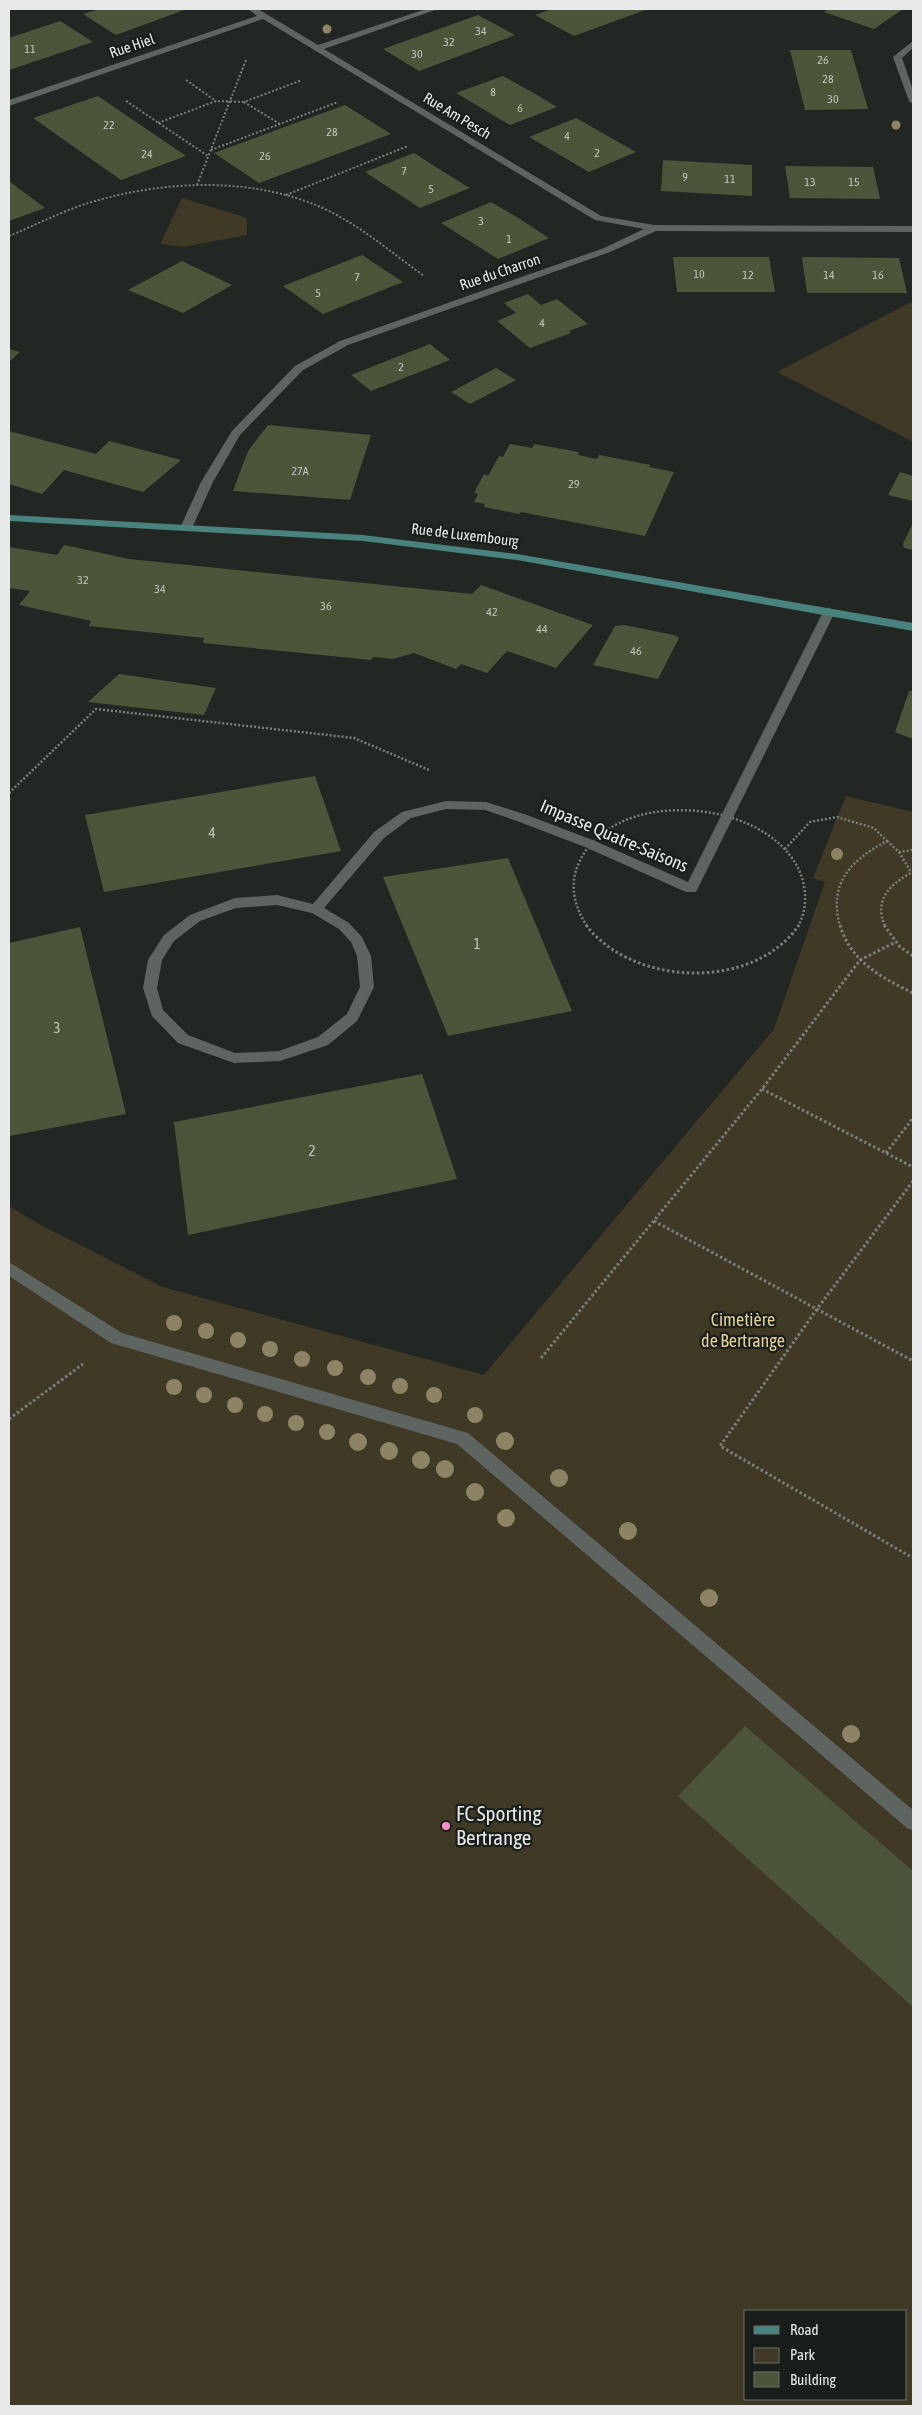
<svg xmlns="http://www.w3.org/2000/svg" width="922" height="2415" font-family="'Asap Condensed',sans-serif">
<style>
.green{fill:#403925;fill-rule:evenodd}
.building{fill:#4c553a}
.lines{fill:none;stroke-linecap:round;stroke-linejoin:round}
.path-far2{stroke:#7b7f7d;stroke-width:2;stroke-dasharray:2 2;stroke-linecap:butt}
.path-far1{stroke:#7b7f7d;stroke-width:2.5;stroke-dasharray:2 2;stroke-linecap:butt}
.path{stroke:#7b7f7d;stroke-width:3;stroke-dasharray:2.5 2.5;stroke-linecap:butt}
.lane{fill:#5e6460;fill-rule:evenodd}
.street{fill:#5e6460;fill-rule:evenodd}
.secondary{fill:#49837f;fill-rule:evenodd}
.tree{fill:#8d8465}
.poi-dot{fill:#f98fc9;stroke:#191e1b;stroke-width:2}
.labels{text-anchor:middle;stroke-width:4.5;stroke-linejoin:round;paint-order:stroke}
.far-number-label{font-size:12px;fill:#c0c5bc}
.far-street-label{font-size:15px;fill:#e7eae8;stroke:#191e1b}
.number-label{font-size:15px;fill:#c0c5bc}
.street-label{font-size:18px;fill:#e7eae8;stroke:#191e1b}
.park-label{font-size:18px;fill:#e5d09a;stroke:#191e1b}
.near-poi-label{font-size:21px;fill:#e7eae8;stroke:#191e1b;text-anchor:start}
</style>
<rect width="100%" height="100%" fill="#222724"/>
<g class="green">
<path d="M182 198 247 218V235L183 247 160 244Z"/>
<path d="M913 301V442L777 372Z"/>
<path d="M846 796 913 812V2406H9V1206L46 1228 163 1287 484 1375 774 1029 825 882 813 878ZM746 2311H906V2399H746Z"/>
</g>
<g class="building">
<path d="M100 9H187L116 35 83 14Z"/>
<path d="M552 9H648L574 36 535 15Z"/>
<path d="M829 9H903L874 29 824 12Z"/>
<path d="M478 15 515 35 419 71 383 49Z"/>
<path d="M60 21 93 42 9 70V38Z"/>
<path d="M790 50H851L868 109 805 110Z"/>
<path d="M503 76 530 91 557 107 510 125 456 93Z"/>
<path d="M98 96 186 156 121 180 33 118Z"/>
<path d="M345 105 391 134 259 183 214 153Z"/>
<path d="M576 118 636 152 589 172 529 137Z"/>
<path d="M414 153 442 171 470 188 420 208 365 172Z"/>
<path d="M663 160 752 165V196L661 191Z"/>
<path d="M785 166 873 167 880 199 790 198Z"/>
<path d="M9 181 45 208 9 221Z"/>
<path d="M491 202 520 219 549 238 498 259 441 223Z"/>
<path d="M362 255 403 282 323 314 283 286Z"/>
<path d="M673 257H769L775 292H677Z"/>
<path d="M802 257 899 258 907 293H807Z"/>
<path d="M182 261 232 285 183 313 128 290Z"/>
<path d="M528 294 541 305 557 299 588 324 569 331 571 333 530 348 497 321 516 313 504 303Z"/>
<path d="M430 344 450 360 371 391 351 375Z"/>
<path d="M9 349 20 352 9 362Z"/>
<path d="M496 368 516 380 470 404 451 392Z"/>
<path d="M268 425 371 435 350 500 233 491 248 451Z"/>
<path d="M9 431 96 454 109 441 181 460 143 492 64 470 42 494 9 484Z"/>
<path d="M510 444 532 448 534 444 579 452 578 455 597 459 599 455 651 465 649 467 674 472 645 536 521 512 519 514 484 507 485 504 474 502 478 494 474 493 484 474 488 476 499 456 503 457Z"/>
<path d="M900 472 913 476V501L888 495Z"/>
<path d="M913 523V550L904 548 903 544Z"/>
<path d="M64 545 129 559 472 594 481 585 593 625 556 668 507 651 487 673 461 664 456 669 414 653 393 659 373 657 371 660 203 643 204 638 89 626 91 621 19 605 30 591 9 588V547L57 555Z"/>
<path d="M624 625 674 635 679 638 658 679 593 665 615 626Z"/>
<path d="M119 674 216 688 204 715 88 702Z"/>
<path d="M909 691H913V739L895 732Z"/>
<path d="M315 776 341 851 104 892 85 815Z"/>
<path d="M508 858 572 1011 448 1036 383 877Z"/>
<path d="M80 927 126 1114 9 1136V943Z"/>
<path d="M422 1074 457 1179 188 1235 174 1122Z"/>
<path d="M745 1726 913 1871V2007L678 1796Z"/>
</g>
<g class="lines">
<g class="path-far2">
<path d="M186 80 216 101"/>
<path d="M126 101 208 156"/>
<path d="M244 102 280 124"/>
<path d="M158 123 216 101 244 102 302 80"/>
<path d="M211 150 338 102"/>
<path d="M197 185 246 60"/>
<path d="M286 195 408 146"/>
<path d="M9 236C33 226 57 214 82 205 159 180 253 175 327 210 362 227 392 253 424 276"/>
</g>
<g class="path-far1">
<path d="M9 793 96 709 354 738 429 770"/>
<path d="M887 841 899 852 913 850"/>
<path d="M785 849 810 822 837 817 874 828 887 841C851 860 828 883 840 926"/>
<path d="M899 852 911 872"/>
<path d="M587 926C575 908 569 886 578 865 610 786 763 797 798 868 807 886 808 909 798 926"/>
<path d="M885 926C873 900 891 883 913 872"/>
</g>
<g class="path">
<path d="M586 925C633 987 754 991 799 925"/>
<path d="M840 925C850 961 882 978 913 993"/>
<path d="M884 925 900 947 913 956"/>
<path d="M762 1089 913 1167"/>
<path d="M886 1153 913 1118"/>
<path d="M913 1181 817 1309 720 1446 913 1558"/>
<path d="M654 1221 913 1361"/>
<path d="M541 1358 762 1089 860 960 894 943"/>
<path d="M9 1419 83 1364"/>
</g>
<path class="lane" d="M9 1262 122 1333 468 1433 913 1810V1831L907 1828 457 1444 111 1343 9 1276Z"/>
<g class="street">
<path d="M248 9H258L318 45 426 9H438L324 49 601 216 654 225 913 226V232L656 231 610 252 348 345 303 370 240 435 213 482 192 528 190 530H182L180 528 201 482 232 431 295 366 340 341 604 248 644 229 595 220 263 19 9 106V100L257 16Z"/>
<path d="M913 41V48L902 58 913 90V104L909 101 893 57Z"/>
<path d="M829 608 835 612 696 892H686L585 847 517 821 485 810 446 809 411 818 384 838 324 908 349 923 362 937 371 956 374 987 357 1021 328 1045 280 1061 234 1063 178 1043 152 1016 143 988 148 960 164 935 190 915 235 898 277 895 313 904 374 832 402 812 446 801 486 802 527 815 595 841 688 882 823 612ZM277 905 312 913 339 929 351 942 357 956 360 987 347 1014 318 1037 279 1051 235 1053 188 1035 163 1010 157 988 162 960 174 941 200 921 236 908Z"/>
</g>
<path class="secondary" d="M9 515 363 535 517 554 913 623V631L517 560 363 541 9 521Z"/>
</g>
<g class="tree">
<circle cx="327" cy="29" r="4.5"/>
<circle cx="896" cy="125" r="4.5"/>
<circle cx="837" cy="854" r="6"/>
<circle cx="174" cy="1323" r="8"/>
<circle cx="206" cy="1331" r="8"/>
<circle cx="238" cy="1340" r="8"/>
<circle cx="270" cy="1349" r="8"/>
<circle cx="302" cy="1359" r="8"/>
<circle cx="335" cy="1368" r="8"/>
<circle cx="368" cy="1377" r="8"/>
<circle cx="400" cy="1386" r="8"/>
<circle cx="174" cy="1387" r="8"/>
<circle cx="204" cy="1395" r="8"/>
<circle cx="434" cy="1395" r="8"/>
<circle cx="235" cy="1405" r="8"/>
<circle cx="265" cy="1414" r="8"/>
<circle cx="475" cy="1415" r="8"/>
<circle cx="296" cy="1423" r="8"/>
<circle cx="327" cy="1432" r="8"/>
<circle cx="505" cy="1441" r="9"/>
<circle cx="358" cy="1442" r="9"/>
<circle cx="389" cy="1451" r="9"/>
<circle cx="421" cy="1460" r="9"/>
<circle cx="445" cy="1469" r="9"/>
<circle cx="559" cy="1478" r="9"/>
<circle cx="475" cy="1492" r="9"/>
<circle cx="506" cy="1518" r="9"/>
<circle cx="628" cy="1531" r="9"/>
<circle cx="709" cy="1598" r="9"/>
<circle cx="851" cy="1734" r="9"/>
</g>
<circle class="poi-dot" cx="446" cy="1826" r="5"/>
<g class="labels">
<g class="far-number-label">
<text x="481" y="35">34</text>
<text x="449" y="46">32</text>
<text x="30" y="53">11</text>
<text x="417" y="58">30</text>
<text x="823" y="64">26</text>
<text x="828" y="83">28</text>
<text x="493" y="96">8</text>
<text x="833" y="103">30</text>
<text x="520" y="112">6</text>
<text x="109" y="129">22</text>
<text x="332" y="136">28</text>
<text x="567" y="140">4</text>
<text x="597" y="157">2</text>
<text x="147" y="158">24</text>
<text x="265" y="160">26</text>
<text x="404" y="175">7</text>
<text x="685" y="181">9</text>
<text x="730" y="183">11</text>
<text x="810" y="186">13</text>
<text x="854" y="186">15</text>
<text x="431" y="193">5</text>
<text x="481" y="225">3</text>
<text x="509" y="243">1</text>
<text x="699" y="278">10</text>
<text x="748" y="279">12</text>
<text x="829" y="279">14</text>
<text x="878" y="279">16</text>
<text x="357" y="281">7</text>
<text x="318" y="297">5</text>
<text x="542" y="327">4</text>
<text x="401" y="371">2</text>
<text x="300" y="475">27A</text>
<text x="574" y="488">29</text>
<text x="83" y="584">32</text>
<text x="160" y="593">34</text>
<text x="326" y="610">36</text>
<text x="492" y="616">42</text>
<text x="542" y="633">44</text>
<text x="636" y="655">46</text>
</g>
<g class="far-street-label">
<text transform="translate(132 46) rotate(-19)" y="5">Rue Hiel</text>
<text transform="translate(457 116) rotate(31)" y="5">Rue Am Pesch</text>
<text transform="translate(500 272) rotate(-19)" y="5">Rue du Charron</text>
<text transform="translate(465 535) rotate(7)" y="5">Rue de Luxembourg</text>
</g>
<g class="number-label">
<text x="212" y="838">4</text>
<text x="477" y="949">1</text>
<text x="57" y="1033">3</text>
<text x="312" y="1156">2</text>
</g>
<g class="street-label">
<text transform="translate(614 836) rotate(23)" y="6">Impasse Quatre-Saisons</text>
</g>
<g class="park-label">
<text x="743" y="1326">Cimetière<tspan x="743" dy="21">de Bertrange</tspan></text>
</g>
<g class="near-poi-label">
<text x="456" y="1821">FC Sporting<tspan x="456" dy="24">Bertrange</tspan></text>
</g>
</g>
<rect width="922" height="2415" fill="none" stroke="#e7eae8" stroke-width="20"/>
<rect x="744" y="2310" width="162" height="90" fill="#191e1b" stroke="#6b706d"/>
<rect x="754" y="2326" width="25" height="8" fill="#49837f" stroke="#6b706d"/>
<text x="790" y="2335" font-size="15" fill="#e7eae8">Road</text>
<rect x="754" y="2348" width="25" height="15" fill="#403925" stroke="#6b706d"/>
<text x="790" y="2360" font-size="15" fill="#e7eae8">Park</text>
<rect x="754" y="2372" width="25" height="15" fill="#4c553a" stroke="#6b706d"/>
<text x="790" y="2385" font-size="15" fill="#e7eae8">Building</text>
</svg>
